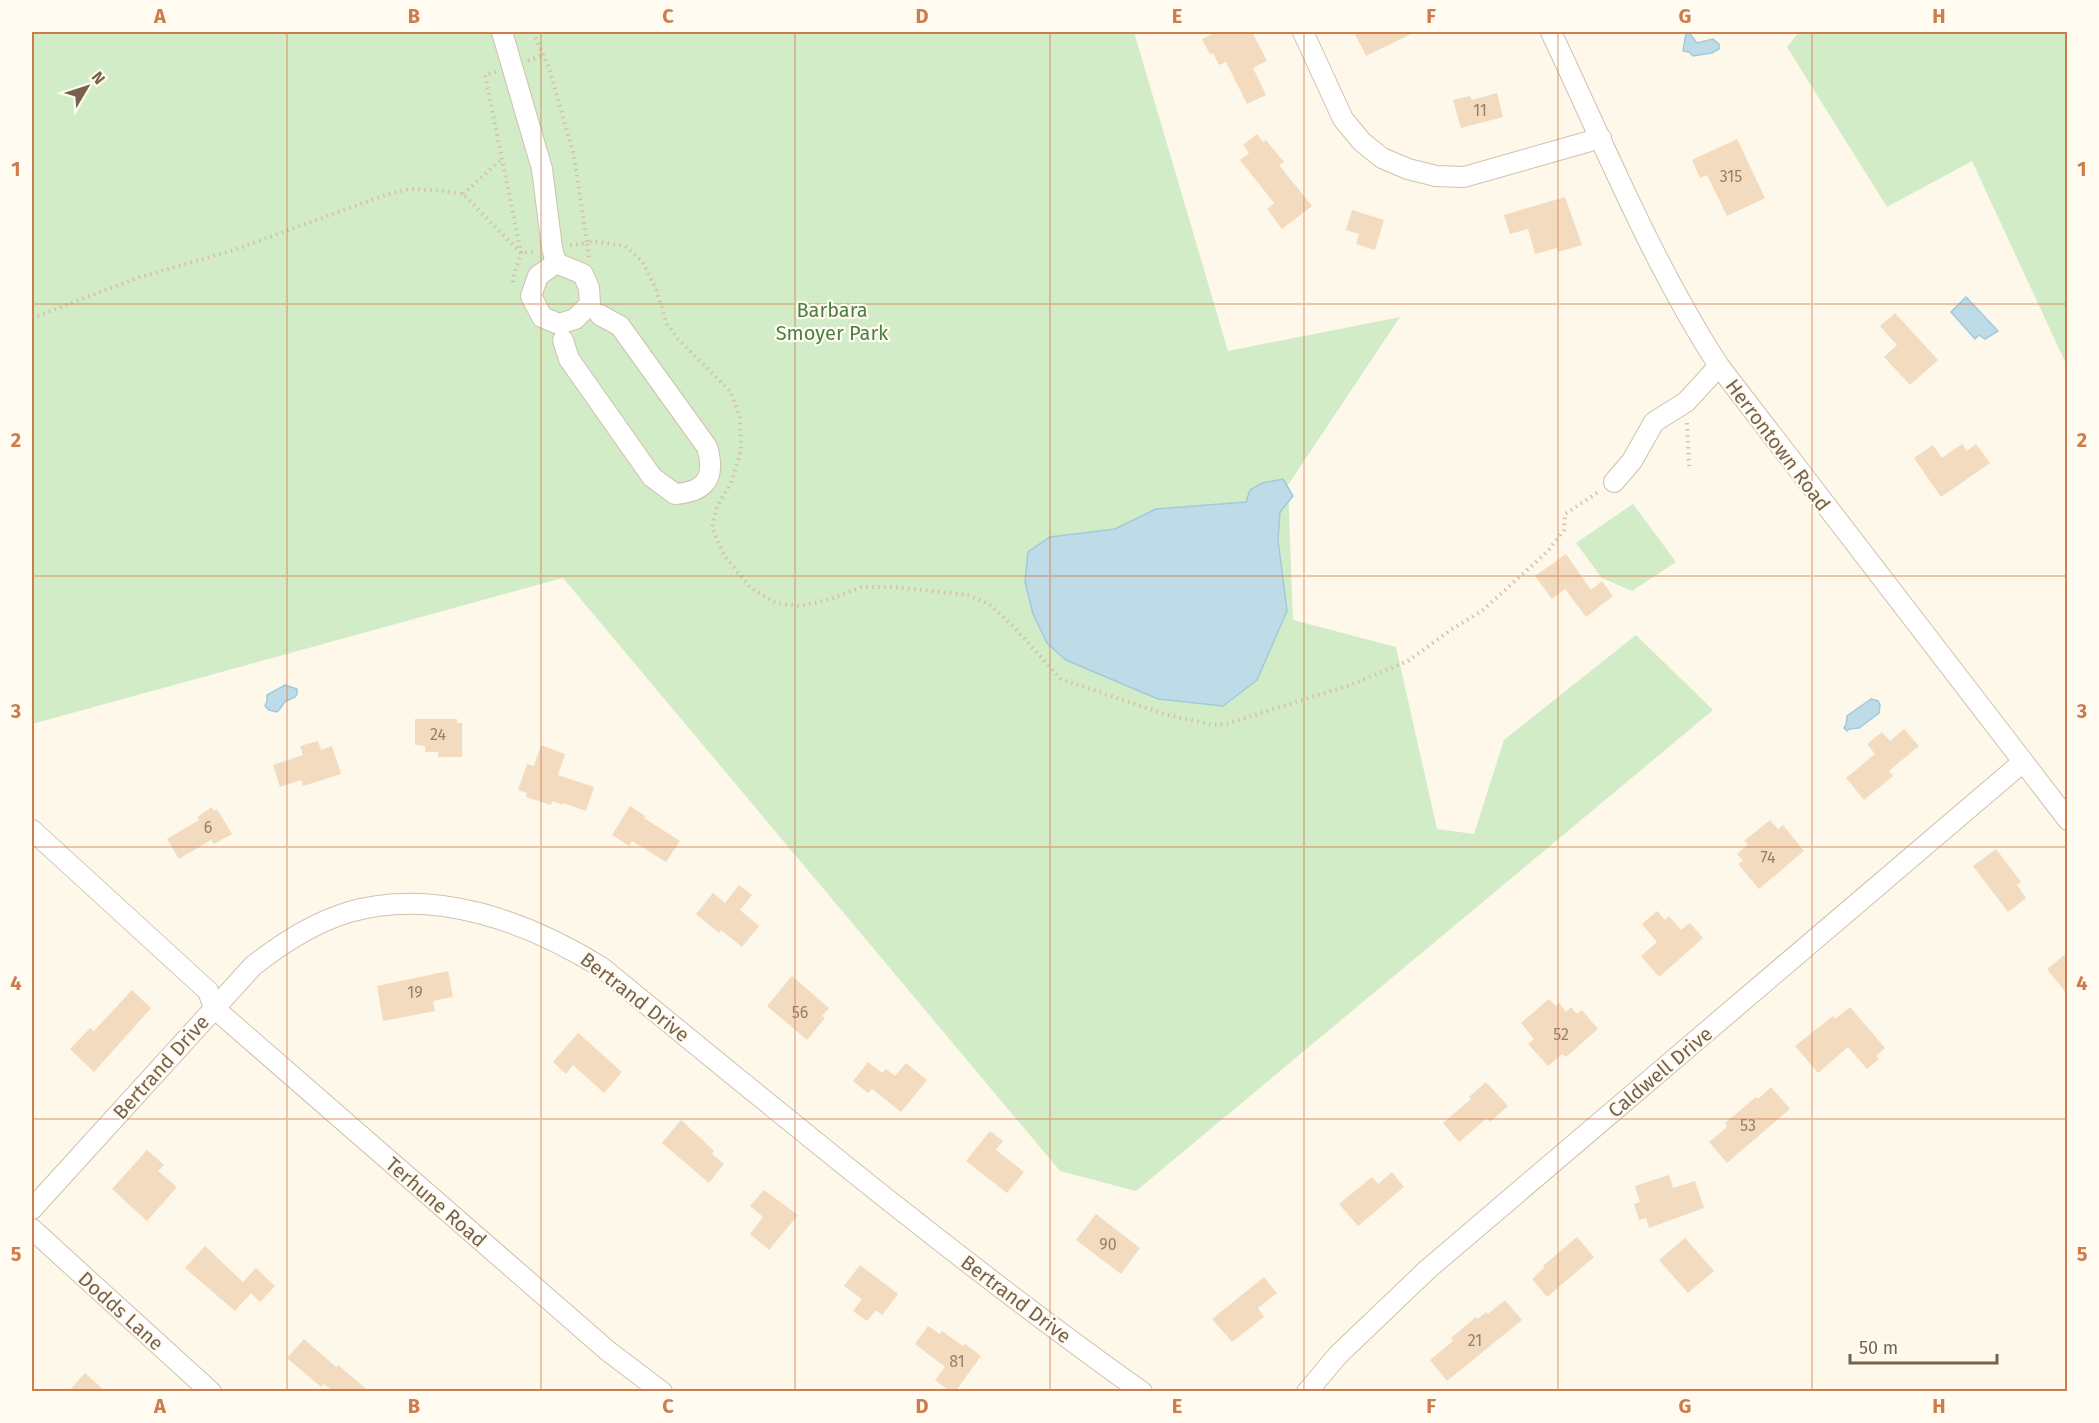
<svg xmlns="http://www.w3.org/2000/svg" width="2099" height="1423" font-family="'Fira Sans',sans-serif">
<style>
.green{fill:#d1ecc7}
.water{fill:#bddce8;stroke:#a3cada;stroke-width:1.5}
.building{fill:#f3dbc0}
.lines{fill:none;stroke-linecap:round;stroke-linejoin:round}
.minor-casing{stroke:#d0c1ae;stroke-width:22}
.path{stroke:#d9bfa3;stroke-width:4;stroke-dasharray:1.5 4.5;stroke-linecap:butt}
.minor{stroke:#fff;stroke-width:20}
.grid{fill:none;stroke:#cd7c4c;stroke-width:1.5;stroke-opacity:0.55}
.labels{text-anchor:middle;stroke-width:4.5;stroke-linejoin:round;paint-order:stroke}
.number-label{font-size:16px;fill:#988068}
.park-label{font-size:20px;fill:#4c7f42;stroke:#fffbf1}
.street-label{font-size:20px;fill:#79624b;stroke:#fffbf1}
.neatline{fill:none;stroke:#cd7c4c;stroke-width:2}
.grid-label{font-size:20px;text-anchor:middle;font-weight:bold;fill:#cd7c4c}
</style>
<rect width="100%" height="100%" fill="#fdf8ea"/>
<g class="green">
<path d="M32 32H1134L1228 351 1400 317 1288 485 1293 620 1396 647 1437 829 1474 834 1504 740 1636 635 1713 710 1136 1191 1060 1171 563 578 32 724Z"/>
<path d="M1799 32H2067V366L1972 161 1887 207 1787 47Z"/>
<path d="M1633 504 1676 562 1632 591 1602 578 1576 543Z"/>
</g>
<g class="water">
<path d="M1686 33 1690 34 1697 43 1713 39 1719 44V49L1712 53 1693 56 1689 52 1683 51Z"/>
<path d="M1966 297 1998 331 1985 339 1979 335 1975 339 1951 312Z"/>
<path d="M1283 479 1293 496 1280 512 1278 540 1287 611 1257 680 1223 706 1158 699 1066 660 1047 643 1033 614 1025 582 1028 552 1050 537 1115 529 1156 509 1246 502 1250 490 1262 483Z"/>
<path d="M285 685 297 689C298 699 293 697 286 701 283 703 281 709 277 712L269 710 265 706 267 701V695Z"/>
<path d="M1871 699 1878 701 1880 705 1879 713 1859 728 1849 729 1847 731 1844 728 1846 725 1847 716Z"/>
</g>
<g class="building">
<path d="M1217 32H1252L1267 61 1253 68 1266 95 1247 104 1226 62 1219 65 1213 53 1210 54 1202 39Z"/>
<path d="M1354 32H1415L1366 56Z"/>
<path d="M1497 93 1503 117 1461 128 1453 100 1470 96 1472 100Z"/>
<path d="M1257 134 1263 142 1266 140 1284 162 1279 165 1312 206 1282 229 1267 209 1274 203 1240 160 1249 153 1243 145Z"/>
<path d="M1737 139 1765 198 1727 216 1707 175 1700 178 1692 160Z"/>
<path d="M1565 197 1582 245 1558 252 1557 248 1535 254 1528 229 1510 234 1504 215Z"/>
<path d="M1352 210 1384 220 1375 250 1356 244 1359 234 1346 230Z"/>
<path d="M1895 313 1938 360 1910 385 1884 357 1897 345 1880 326Z"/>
<path d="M1962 444 1967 451 1976 444 1990 463 1941 497 1914 458 1933 445 1942 458Z"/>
<path d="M1566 554 1591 590 1602 581 1613 596 1586 617 1565 589 1552 599 1535 576Z"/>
<path d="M415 719H457V723H462V757H438V752H425V746L415 745Z"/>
<path d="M1904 729 1919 746 1889 771 1893 776 1864 800 1846 778 1875 754 1867 744 1882 732 1890 741Z"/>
<path d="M318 741 321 750 332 746 341 774 303 786 301 780 280 787 273 765 303 755 300 746Z"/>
<path d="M541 745 565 754 558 775 594 787 586 811 563 803V805L552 801 551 805 526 797 527 793 518 790 527 764 534 766Z"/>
<path d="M630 806 645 816 644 818 680 841 666 862 632 841 629 846 612 835Z"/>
<path d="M212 807 214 811 217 809 232 834 214 844 211 840 179 859 167 839 199 820 197 817Z"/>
<path d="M1770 820 1778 829 1783 825 1804 851 1759 889 1738 864 1743 861 1737 854 1748 844 1744 841Z"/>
<path d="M1996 849 2021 882 2017 885 2026 898 2008 912 1973 866Z"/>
<path d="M739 885 752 895 740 910 759 926 742 947 721 930 719 933 696 914 713 893 725 903Z"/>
<path d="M1657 911 1665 920 1669 916 1681 930 1690 923 1703 938 1659 977 1641 956 1657 942 1642 924Z"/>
<path d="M2067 953V994L2047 969Z"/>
<path d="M448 971 453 997 433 1001 435 1011 383 1021 377 986Z"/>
<path d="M792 976 829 1008 822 1016 825 1018 807 1040 767 1006Z"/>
<path d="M132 990 151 1008 94 1072 70 1049 90 1028 94 1031Z"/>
<path d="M1549 999 1556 1006 1559 1003 1566 1012 1571 1007 1577 1014 1582 1010 1598 1029 1566 1057 1562 1054 1548 1066 1528 1044 1534 1039 1521 1023Z"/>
<path d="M1850 1007 1885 1048 1876 1056 1879 1059 1867 1069 1848 1047 1818 1073 1795 1046 1833 1016 1835 1019Z"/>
<path d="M578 1033 622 1072 604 1093 573 1065 566 1074 553 1062Z"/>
<path d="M868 1062 882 1073 886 1069 895 1076 906 1063 927 1080 901 1112 872 1089 868 1093 853 1081Z"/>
<path d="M1486 1082 1508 1106 1490 1122 1487 1118 1459 1142 1443 1123 1471 1099 1469 1097Z"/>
<path d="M1771 1087 1790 1109 1727 1163 1709 1142 1727 1127 1725 1123 1756 1097 1758 1099Z"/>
<path d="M681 1120 714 1151 712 1154 724 1164 709 1183 662 1143Z"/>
<path d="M990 1131 1003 1141 996 1150 1024 1172 1007 1193 966 1161Z"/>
<path d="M147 1150 164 1165 158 1171 177 1187 147 1221 112 1189Z"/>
<path d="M1392 1172 1404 1187 1358 1226 1339 1204 1372 1177 1378 1184Z"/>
<path d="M1669 1175 1673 1188 1695 1181 1704 1208 1649 1228 1646 1218 1639 1220 1634 1204 1640 1202 1635 1186Z"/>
<path d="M764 1190 798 1215 769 1250 750 1234 763 1217 750 1206Z"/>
<path d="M1096 1214 1140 1248 1121 1274 1076 1240Z"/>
<path d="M1577 1237 1594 1257 1547 1297 1532 1279 1544 1268 1543 1266Z"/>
<path d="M1685 1238 1714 1271 1688 1293 1659 1260Z"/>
<path d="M205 1246 243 1282 256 1268 275 1286 260 1302 251 1293 235 1311 185 1268Z"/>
<path d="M860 1265 898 1294 882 1315 876 1310 867 1321 853 1311 862 1299 844 1286Z"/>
<path d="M1264 1277 1277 1293 1258 1308 1264 1317 1232 1342 1212 1319Z"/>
<path d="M1505 1300 1522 1320 1447 1381 1430 1360 1453 1341 1451 1338 1476 1317 1478 1319 1486 1312 1488 1314Z"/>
<path d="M928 1326 940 1334 942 1331 963 1346 965 1344 981 1356 955 1392H951L935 1380 945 1367 915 1344Z"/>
<path d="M304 1339 336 1367 338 1365 370 1392H334L324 1384 321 1387 287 1358Z"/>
<path d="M85 1373 106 1392H68Z"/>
</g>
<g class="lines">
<g class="minor-casing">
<g id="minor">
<path d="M502 32 542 169 552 248 556 263"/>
<path d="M1303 32 1343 119 1362 142 1382 158 1408 169 1436 176 1464 177 1601 138"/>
<path d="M1551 32C1604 144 1651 261 1719 366L2068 820"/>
<path d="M556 263 583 274 589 288 590 304 575 319 559 324 542 317 531 296 538 276Z"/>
<path d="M563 340 569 359 652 477 675 494C706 492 716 477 707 447L620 326 600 315"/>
<path d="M1614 482 1632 461 1654 422 1686 402 1719 366"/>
<path d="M32 830 208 991 214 1008 608 1351 662 1392"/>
<path d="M32 1209 253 966C282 943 313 923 349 912 435 887 528 922 601 967 779 1112 955 1259 1142 1392"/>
<path d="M32 1229 211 1392"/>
<path d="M1307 1392 1338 1355 1428 1269 2023 762"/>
</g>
</g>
<g class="path">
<path d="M533 32 549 68 574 156 587 243 592 241 625 246 642 261 656 289 667 324 678 339 730 391 740 417 741 451 731 483 717 506 712 528 724 555 750 587 776 603 800 606 831 599 861 587H893L968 595 989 604 1010 623 1061 679 1164 714 1213 725 1226 724 1350 685 1408 661 1452 629 1482 611 1548 551 1564 530 1565 514 1600 491"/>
<path d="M528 61 543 55"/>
<path d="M496 72 485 75 521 253 513 278V286"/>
<path d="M463 194 502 159"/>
<path d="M570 245 587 243 589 257"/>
<path d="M32 318 137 278 234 250 385 195 410 189 444 191 463 194 521 253 536 251"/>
<path d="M1687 423 1689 466"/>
</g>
<use href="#minor" class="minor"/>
</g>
<path class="grid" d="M287 32V1392M541 32V1392M795 32V1392M1050 32V1392M1304 32V1392M1558 32V1392M1812 32V1392M32 304H2068M32 576H2068M32 847H2068M32 1119H2068"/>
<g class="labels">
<g class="number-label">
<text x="1480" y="116">11</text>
<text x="1731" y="182">315</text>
<text x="438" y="740">24</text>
<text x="208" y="833">6</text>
<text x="1768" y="863">74</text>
<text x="415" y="998">19</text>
<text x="800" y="1018">56</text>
<text x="1561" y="1040">52</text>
<text x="1748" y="1131">53</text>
<text x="1108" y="1250">90</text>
<text x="1475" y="1346">21</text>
<text x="957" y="1367">81</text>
</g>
<g class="park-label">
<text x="832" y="317">Barbara<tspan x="832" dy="23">Smoyer Park</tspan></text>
</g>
<g class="street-label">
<text transform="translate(1778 445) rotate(53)" y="7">Herrontown Road</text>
<text transform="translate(635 997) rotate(38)" y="7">Bertrand Drive</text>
<text transform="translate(161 1067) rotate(-48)" y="7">Bertrand Drive</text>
<text transform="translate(1660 1072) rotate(-40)" y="7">Caldwell Drive</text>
<text transform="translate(436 1202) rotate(41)" y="7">Terhune Road</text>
<text transform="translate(1016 1299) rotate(37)" y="7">Bertrand Drive</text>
<text transform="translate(121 1311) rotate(42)" y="7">Dodds Lane</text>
</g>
</g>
<rect width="2099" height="1423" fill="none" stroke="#fffbf1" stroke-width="66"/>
<g transform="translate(87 87) rotate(51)" stroke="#fffbf1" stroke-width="4.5" paint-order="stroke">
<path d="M0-4.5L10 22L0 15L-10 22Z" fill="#79624b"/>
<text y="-9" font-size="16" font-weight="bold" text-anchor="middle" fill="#79624b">N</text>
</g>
<path d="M1850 1354v9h147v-9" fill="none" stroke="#79624b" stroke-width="3"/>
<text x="1859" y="1354" font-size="18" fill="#79624b" stroke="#fffbf1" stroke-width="4.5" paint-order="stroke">50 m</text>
<rect x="33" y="33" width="2033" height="1357" class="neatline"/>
<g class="grid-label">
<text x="160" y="23">A</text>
<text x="414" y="23">B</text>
<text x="668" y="23">C</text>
<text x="922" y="23">D</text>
<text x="1177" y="23">E</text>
<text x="1431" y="23">F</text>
<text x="1685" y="23">G</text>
<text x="1939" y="23">H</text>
<text x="16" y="176">1</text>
<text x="2082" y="176">1</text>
<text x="16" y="447">2</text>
<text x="2082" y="447">2</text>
<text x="16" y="718">3</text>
<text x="2082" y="718">3</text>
<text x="16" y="990">4</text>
<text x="2082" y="990">4</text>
<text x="16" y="1261">5</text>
<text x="2082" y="1261">5</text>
<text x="160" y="1413">A</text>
<text x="414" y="1413">B</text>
<text x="668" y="1413">C</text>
<text x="922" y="1413">D</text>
<text x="1177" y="1413">E</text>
<text x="1431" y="1413">F</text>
<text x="1685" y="1413">G</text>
<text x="1939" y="1413">H</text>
</g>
</svg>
